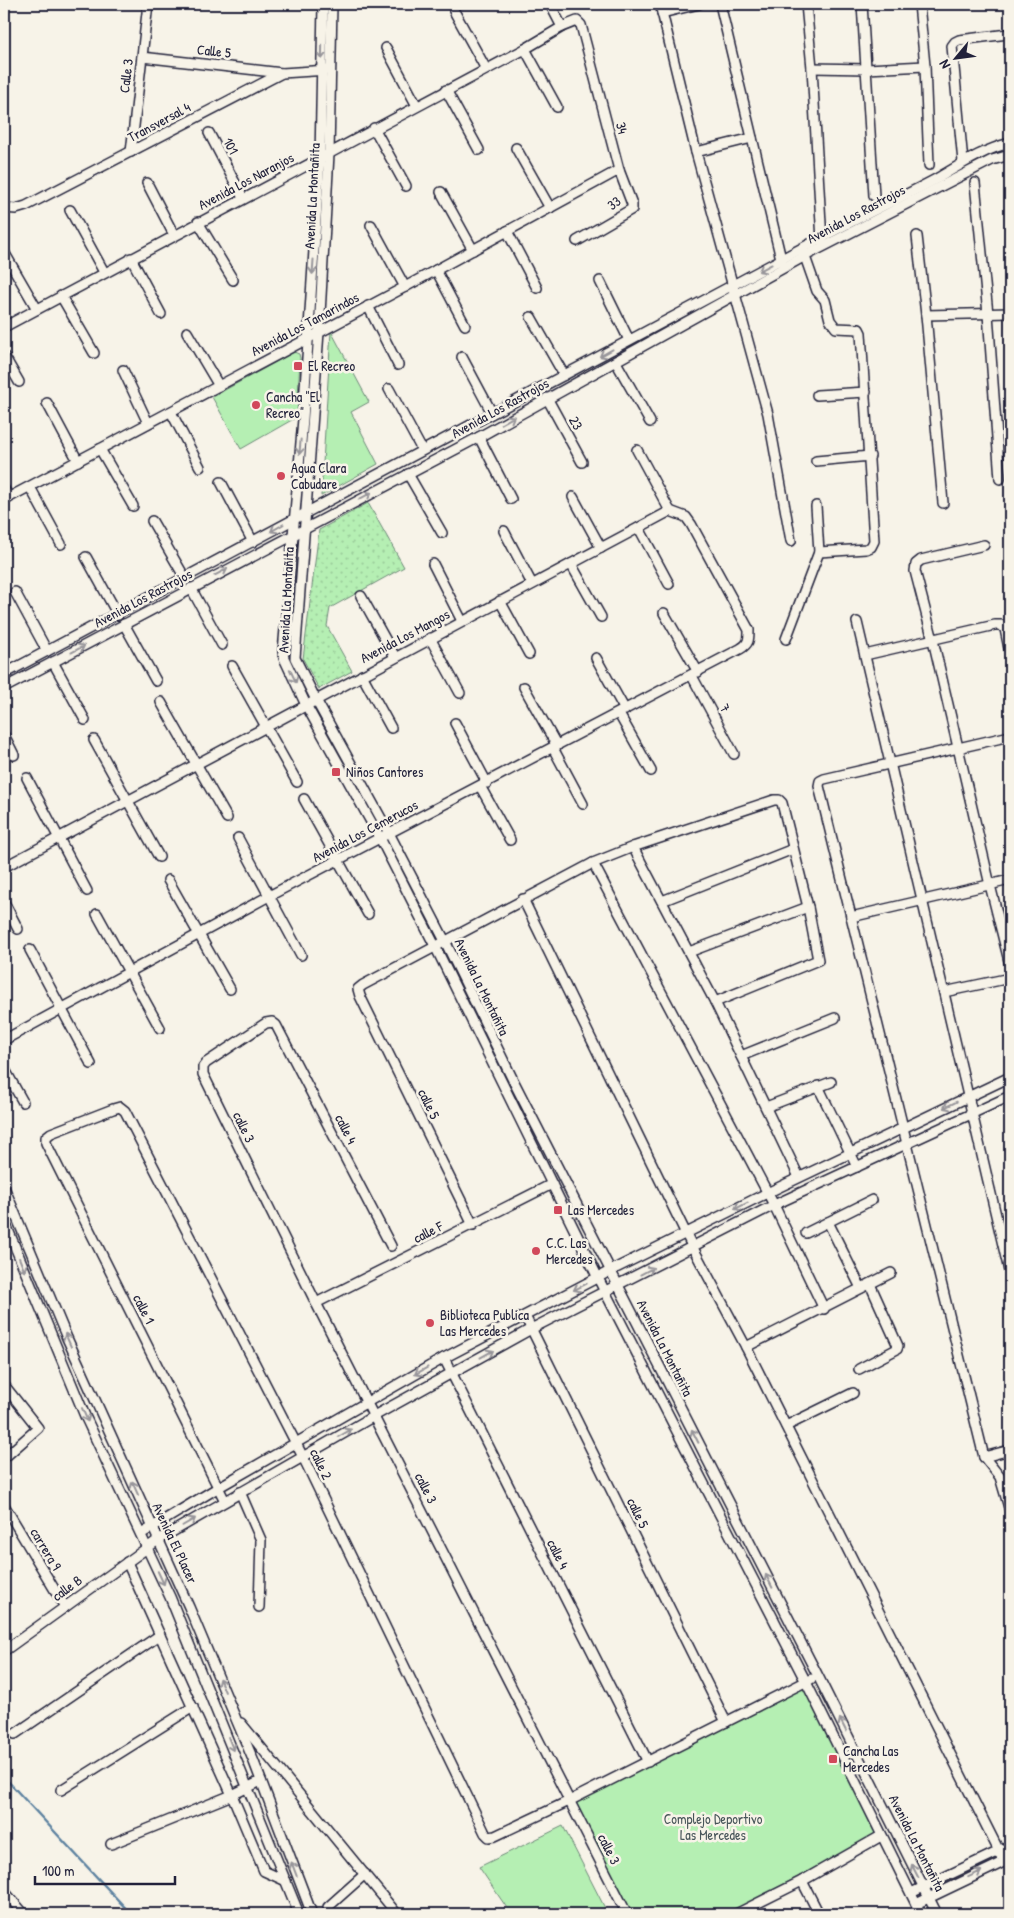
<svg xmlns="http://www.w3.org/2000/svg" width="1014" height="1918" font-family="'Patrick Hand',sans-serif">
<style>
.grass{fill:url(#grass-dots);stroke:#6c8877}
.park{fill:#b5efb3;stroke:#6c8877}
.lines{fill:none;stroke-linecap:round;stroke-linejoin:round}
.stream{stroke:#5d82a0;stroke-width:2.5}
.minor-casing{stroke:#22223b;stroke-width:12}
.minor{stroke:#f7f3e8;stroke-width:9}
.oneway{stroke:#97959a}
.poi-dot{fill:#d1495b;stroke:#f7f3e8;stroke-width:2}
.labels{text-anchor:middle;stroke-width:5;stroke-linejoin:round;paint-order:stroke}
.street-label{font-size:14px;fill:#22223b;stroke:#f7f3e8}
.poi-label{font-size:14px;fill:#22223b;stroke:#f7f3e8;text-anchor:start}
.park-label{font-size:14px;fill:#475559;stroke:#f7f3e8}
</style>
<defs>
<pattern id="grass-dots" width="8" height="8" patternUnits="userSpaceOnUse" patternTransform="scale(1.25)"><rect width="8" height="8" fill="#b5efb3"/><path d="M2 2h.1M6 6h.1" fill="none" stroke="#9bcd9b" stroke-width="1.8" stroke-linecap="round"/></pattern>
</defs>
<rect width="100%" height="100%" fill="#f7f3e8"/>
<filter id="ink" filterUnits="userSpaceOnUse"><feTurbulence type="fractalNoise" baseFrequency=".02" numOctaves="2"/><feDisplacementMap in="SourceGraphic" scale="10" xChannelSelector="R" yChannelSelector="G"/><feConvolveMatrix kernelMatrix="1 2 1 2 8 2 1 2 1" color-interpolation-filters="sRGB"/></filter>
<g filter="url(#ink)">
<path class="grass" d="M368 503 404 567 330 608 327 626 352 671 319 689 303 659 319 530Z"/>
<g class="park">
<path d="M331 331 369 402 351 412 378 464 321 496Z"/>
<path d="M294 352 299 354 300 358 297 417 241 449 212 397Z"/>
<path d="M804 1686 877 1835 727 1914H630L574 1804Z"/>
<path d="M563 1826 608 1914H511L479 1867Z"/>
</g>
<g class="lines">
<path class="stream" d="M4 1777 131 1914"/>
<g class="minor-casing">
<g id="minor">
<path d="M323 4 320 158 303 419 283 652 284 658 306 705 380 838 435 946 598 1278 806 1682 921 1914"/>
<path d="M332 4 329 154 319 332 295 658 316 700 389 833 445 941 513 1080 818 1676 937 1914"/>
<path d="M550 4 562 27"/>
<path d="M660 4 696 152 768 414 791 541"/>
<path d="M720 4 782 263"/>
<path d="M806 4 812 68 822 241"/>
<path d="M862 4 874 196"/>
<path d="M919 4 925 66 929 165"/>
<path d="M454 11 486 69"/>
<path d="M662 13 699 4"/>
<path d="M386 48 417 106"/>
<path d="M525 49 557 107"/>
<path d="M142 57 282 73"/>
<path d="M812 68 867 69 925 66"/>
<path d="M446 90 479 150"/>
<path d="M374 128 406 186"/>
<path d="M209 133 243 198"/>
<path d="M516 148 550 208"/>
<path d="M131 152 148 4"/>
<path d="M696 152 752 138"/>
<path d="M963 162 952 46 955 42 959 40 1008 34 1010 37"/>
<path d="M147 183 174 235"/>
<path d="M975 183 988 314 1000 479"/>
<path d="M441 192 473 250"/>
<path d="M4 208 16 209 26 206 282 73 328 70"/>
<path d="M70 210 104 272"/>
<path d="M198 222 233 280"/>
<path d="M371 225 405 287"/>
<path d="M507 231 537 288"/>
<path d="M917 236 926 315 943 503"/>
<path d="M803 251 817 291 825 300 830 320 836 328 859 329 861 333 874 541 871 547 866 549 819 552 816 506"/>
<path d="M4 252 37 309"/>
<path d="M131 258 161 314"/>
<path d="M436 270 465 325"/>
<path d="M600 281 629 340"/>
<path d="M61 296 94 353"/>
<path d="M368 306 398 365"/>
<path d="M926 315 1010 313"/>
<path d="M531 317 564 375"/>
<path d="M4 327 525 49 562 27 577 21 581 25 619 170 632 204V209L577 241"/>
<path d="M187 332 219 386"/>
<path d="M4 356 19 382"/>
<path d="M462 357 492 413"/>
<path d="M616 362 650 422"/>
<path d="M123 370 148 423"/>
<path d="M389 389 422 450"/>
<path d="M817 395 866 392"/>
<path d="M547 398 582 462"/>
<path d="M47 403 78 461"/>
<path d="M171 412 200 467"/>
<path d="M479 437 511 499"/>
<path d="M100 449 133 506"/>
<path d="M637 450 670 511"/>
<path d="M816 461 870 456"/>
<path d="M408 474 442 533"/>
<path d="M221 482 253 542"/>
<path d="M30 487 61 544"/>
<path d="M4 489 9 498"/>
<path d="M573 497 601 548"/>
<path d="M4 500 405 287 619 170"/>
<path d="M152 521 185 578"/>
<path d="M639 528 669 584"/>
<path d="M504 531 532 584"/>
<path d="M984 545 921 560 916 564 915 571 933 640 990 885 1010 965"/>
<path d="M86 557 118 615"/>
<path d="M433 564 462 621"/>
<path d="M571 564 601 617"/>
<path d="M191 588 222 645"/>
<path d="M15 592 47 651"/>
<path d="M361 596 395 657"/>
<path d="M500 601 529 654"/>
<path d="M664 613 698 672"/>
<path d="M857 622 1010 1275"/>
<path d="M124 624 156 681"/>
<path d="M430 638 460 693"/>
<path d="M786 639 819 552"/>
<path d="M865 655 995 625H1001L1005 629 1010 653"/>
<path d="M596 658 625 710"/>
<path d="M53 662 85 720"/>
<path d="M232 666 297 782"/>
<path d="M4 674 821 238C859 217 899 199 938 178 962 164 982 150 1010 143"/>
<path d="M362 675 391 728"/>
<path d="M692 676 734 754"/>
<path d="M524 687 557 746"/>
<path d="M4 688 479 437 805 256 992 160 1010 155"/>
<path d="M161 702 227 818"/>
<path d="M619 714 651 771"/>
<path d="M455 723 487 783"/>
<path d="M4 735 14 755"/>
<path d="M1010 736 824 779 820 781 819 786 984 1457 1000 1477 1010 1511"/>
<path d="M94 740 159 857"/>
<path d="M553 748 583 804"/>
<path d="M27 778 87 891"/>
<path d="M480 786 510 840"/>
<path d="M304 799 368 914"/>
<path d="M238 838 301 955"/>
<path d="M633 847 715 1002 799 1177"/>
<path d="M593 863 774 1205 824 1309"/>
<path d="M4 867 670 511 686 517 691 524 749 630C749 640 749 644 740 649L269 896 4 1040"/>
<path d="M168 880 230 989"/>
<path d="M523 899 692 1246 746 1347 1004 1861"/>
<path d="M662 901 793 849"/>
<path d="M4 902 18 929"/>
<path d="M97 914 160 1028"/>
<path d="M851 917 1010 880"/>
<path d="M30 950 91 1064"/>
<path d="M689 952 808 907"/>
<path d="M944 992 1010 978"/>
<path d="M741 1056 835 1018"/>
<path d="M4 1068 23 1102"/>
<path d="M818 1086 857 1167"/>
<path d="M766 1107 831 1082"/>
<path d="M4 1187 67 1338 189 1607 254 1762 312 1914"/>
<path d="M4 1220 85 1416 170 1597 299 1914"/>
<path d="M828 1222 861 1288"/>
<path d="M473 1225 360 996 358 989 363 985 593 863 633 847 774 800H779L782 803 808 907 818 960 715 1002"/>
<path d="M806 1233 872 1200"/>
<path d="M391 1246 276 1025 272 1022 266 1023 206 1063 203 1067V1074L316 1303 627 1914"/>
<path d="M316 1303 552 1184"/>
<path d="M525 1316 726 1722"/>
<path d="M746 1347 891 1273"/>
<path d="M444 1358 648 1762"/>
<path d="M859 1369 897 1349 898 1346 870 1284"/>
<path d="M4 1385 38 1428 4 1458"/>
<path d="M786 1426 853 1393"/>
<path d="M984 1457 1010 1450"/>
<path d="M240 1492 261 1540 259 1607"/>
<path d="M225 1501 46 1143V1137L51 1133 113 1109 120 1107 125 1111 303 1457 485 1833 489 1837 495 1836 569 1801 811 1679"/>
<path d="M4 1505 65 1607"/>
<path d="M141 1534 219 1487 444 1358 610 1271 767 1193 1010 1077"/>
<path d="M127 1562 232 1795 264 1871 286 1881"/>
<path d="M4 1651 158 1540 374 1416 531 1329 774 1205 1010 1096"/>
<path d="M241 1723 397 1914"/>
<path d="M15 1734 160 1635"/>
<path d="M61 1790 193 1707"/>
<path d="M111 1844 232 1795 261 1781"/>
<path d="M802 1881 819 1914"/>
<path d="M4 1891 24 1914"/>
<path d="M911 1893 1010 1846"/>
<path d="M916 1904 1010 1859"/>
<path d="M328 1907 365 1874"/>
<path d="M736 1914 802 1881 881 1836"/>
</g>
</g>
<use href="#minor" class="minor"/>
</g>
<defs><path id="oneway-shaft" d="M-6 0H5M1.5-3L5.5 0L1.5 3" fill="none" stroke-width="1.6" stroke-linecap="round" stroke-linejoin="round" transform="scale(1.25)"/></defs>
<g class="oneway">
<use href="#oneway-shaft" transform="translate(322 52) rotate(91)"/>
<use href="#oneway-shaft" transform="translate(313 267) rotate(94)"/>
<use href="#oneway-shaft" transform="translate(765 268) rotate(152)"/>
<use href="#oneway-shaft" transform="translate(606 353) rotate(151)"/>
<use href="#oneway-shaft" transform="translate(508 420) rotate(-30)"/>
<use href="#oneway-shaft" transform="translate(300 447) rotate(95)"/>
<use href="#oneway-shaft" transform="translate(365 496) rotate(-28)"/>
<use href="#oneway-shaft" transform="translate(277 528) rotate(150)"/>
<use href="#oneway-shaft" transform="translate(221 572) rotate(-28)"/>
<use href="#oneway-shaft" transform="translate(78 649) rotate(-28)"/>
<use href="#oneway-shaft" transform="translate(293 676) rotate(65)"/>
<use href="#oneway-shaft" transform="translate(950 1105) rotate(154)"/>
<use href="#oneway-shaft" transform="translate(741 1206) rotate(153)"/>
<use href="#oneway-shaft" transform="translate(22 1265) rotate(68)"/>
<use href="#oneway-shaft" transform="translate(647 1271) rotate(-28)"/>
<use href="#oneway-shaft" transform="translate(580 1287) rotate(153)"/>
<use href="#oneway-shaft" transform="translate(68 1340) rotate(-114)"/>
<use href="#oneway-shaft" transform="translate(487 1354) rotate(-29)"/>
<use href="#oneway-shaft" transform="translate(421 1371) rotate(151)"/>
<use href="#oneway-shaft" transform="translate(85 1415) rotate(66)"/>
<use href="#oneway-shaft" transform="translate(345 1433) rotate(-30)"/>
<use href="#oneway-shaft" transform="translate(695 1436) rotate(-117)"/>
<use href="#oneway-shaft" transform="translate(135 1488) rotate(-114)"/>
<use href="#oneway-shaft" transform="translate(189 1522) rotate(-30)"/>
<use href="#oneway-shaft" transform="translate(161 1578) rotate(65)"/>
<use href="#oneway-shaft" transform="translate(769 1581) rotate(-117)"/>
<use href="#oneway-shaft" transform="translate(222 1685) rotate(-113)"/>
<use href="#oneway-shaft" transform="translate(843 1725) rotate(-117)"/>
<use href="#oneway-shaft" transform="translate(231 1744) rotate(68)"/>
<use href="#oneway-shaft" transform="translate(294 1869) rotate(-111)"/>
<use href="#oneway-shaft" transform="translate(915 1871) rotate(-117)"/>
<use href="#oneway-shaft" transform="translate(975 1874) rotate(-25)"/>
</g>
</g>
<g class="poi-dot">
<rect x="293" y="361" width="10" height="10" rx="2.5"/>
<circle cx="256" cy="405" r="5"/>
<circle cx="281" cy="476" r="5"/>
<rect x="331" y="767" width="10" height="10" rx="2.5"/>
<rect x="553" y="1205" width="10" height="10" rx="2.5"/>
<circle cx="536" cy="1251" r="5"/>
<circle cx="430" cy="1323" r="5"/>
<rect x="828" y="1754" width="10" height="10" rx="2.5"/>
</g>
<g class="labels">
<g class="street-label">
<text transform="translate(214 51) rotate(6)" y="5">Calle 5</text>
<text transform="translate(126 76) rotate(-83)" y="5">Calle 3</text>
<text transform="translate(159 122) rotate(-28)" y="5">Transversal 4</text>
<text transform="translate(622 128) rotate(75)" y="5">34</text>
<text transform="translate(231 146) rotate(62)" y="5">101</text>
<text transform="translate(246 181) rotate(-28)" y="5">Avenida Los Naranjos</text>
<text transform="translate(312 196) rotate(-87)" y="5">Avenida La Montañita</text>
<text transform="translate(614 203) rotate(-35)" y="5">33</text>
<text transform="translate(856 214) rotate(-28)" y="5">Avenida Los Rastrojos</text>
<text transform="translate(305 324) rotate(-28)" y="5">Avenida Los Tamarindos</text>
<text transform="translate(500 408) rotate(-29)" y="5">Avenida Los Rastrojos</text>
<text transform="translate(576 423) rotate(61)" y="5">23</text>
<text transform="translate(143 598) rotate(-28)" y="5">Avenida Los Rastrojos</text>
<text transform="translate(286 600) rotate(-87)" y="5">Avenida La Montañita</text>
<text transform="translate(405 636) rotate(-28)" y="5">Avenida Los Mangos</text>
<text transform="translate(725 708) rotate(62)" y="5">7</text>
<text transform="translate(365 831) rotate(-28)" y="5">Avenida Los Cemerucos</text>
<text transform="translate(482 987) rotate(64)" y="5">Avenida La Montañita</text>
<text transform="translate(429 1104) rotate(64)" y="5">calle 5</text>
<text transform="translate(244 1127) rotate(64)" y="5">calle 3</text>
<text transform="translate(346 1129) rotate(63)" y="5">calle 4</text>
<text transform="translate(428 1232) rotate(-27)" y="5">calle F</text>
<text transform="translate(144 1309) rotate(63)" y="5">calle 1</text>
<text transform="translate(665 1348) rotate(63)" y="5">Avenida La Montañita</text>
<text transform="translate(321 1464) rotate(64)" y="5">calle 2</text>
<text transform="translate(426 1488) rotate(63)" y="5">calle 3</text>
<text transform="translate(638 1513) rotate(64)" y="5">calle 5</text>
<text transform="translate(175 1543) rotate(65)" y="5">Avenida El Placer</text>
<text transform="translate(46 1549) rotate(59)" y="5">carrera 9</text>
<text transform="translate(558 1554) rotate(63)" y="5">calle 4</text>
<text transform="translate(67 1588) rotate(-36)" y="5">calle B</text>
<text transform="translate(917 1843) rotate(63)" y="5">Avenida La Montañita</text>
<text transform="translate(609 1849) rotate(63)" y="5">calle 3</text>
</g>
<g class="poi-label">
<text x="308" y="371">El Recreo</text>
<text x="266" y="402">Cancha "El<tspan x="266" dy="16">Recreo"</tspan></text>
<text x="291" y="473">Agua Clara<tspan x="291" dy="16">Cabudare</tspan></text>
<text x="346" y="777">Niños Cantores</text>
<text x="568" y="1215">Las Mercedes</text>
<text x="546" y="1248">C.C. Las<tspan x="546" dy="16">Mercedes</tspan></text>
<text x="440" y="1320">Biblioteca Publica<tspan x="440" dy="16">Las Mercedes</tspan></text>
<text x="843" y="1756">Cancha Las<tspan x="843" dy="16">Mercedes</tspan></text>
</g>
<g class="park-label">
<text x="713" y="1824">Complejo Deportivo<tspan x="713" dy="16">Las Mercedes</tspan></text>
</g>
</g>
<rect width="1014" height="1918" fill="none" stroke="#f7f3e8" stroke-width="20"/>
<rect x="10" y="10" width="994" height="1898" fill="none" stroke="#22223b" stroke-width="2" filter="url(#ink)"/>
<g transform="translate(956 58) rotate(241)" stroke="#f7f3e8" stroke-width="4" paint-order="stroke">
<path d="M0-4L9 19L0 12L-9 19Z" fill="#22223b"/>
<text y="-8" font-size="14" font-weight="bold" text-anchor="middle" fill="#22223b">N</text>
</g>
<path d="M35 1876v8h140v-8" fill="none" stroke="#22223b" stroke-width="2.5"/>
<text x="42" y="1876" font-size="15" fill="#22223b" stroke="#f7f3e8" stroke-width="4" paint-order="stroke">100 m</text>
</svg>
